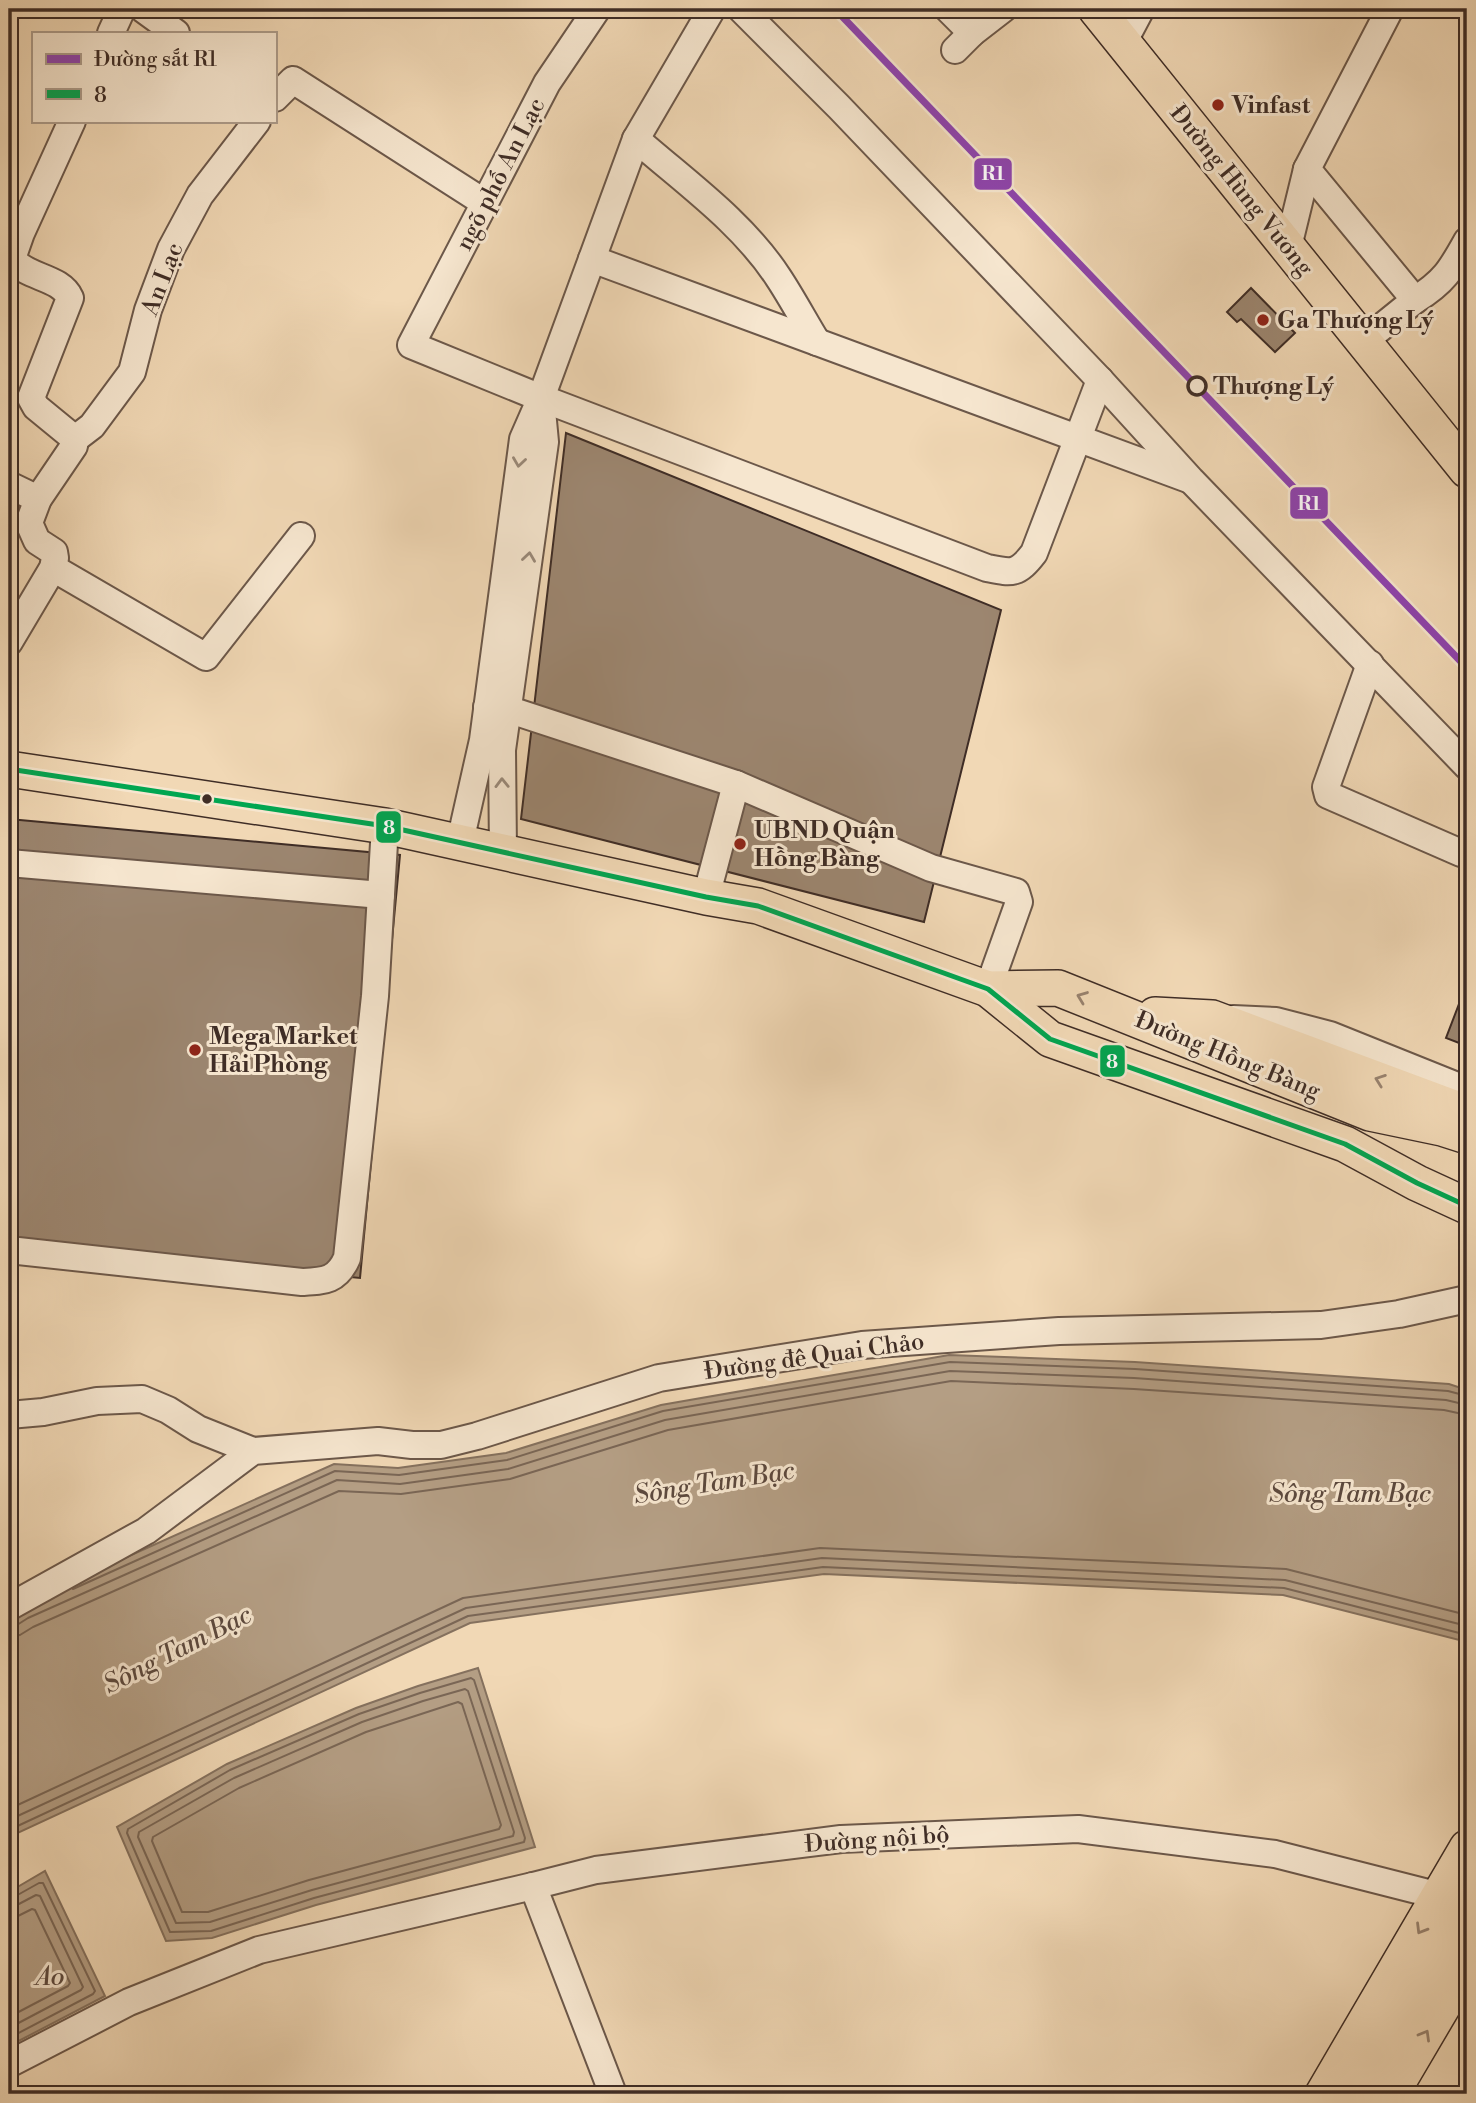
<svg xmlns="http://www.w3.org/2000/svg" width="1476" height="2103" font-family="'Libre Bodoni',serif">
<style>
.water{fill:#b49e84;stroke:#85715e;stroke-width:2}
.lines{fill:none;stroke-linecap:round;stroke-linejoin:round}
.shore{stroke:#7a6655;stroke-width:2}
.building{fill:#9c8670;stroke:#3f2d26;stroke-width:2}
.minor-casing{stroke:#6c584a;stroke-width:30}
.major-casing{stroke:#3f2d26;stroke-width:38}
.minor{stroke:#f6e6cf;stroke-width:26}
.major{stroke:#f1d8b5;stroke-width:35}
.bus-1-casing{stroke:#f6e6cf;stroke-width:10}
.bus-1{stroke:#00a651;stroke-width:5}
.rail-1-casing{stroke:#f6e6cf;stroke-width:12}
.rail-1{stroke:#8e44ad;stroke-width:7}
.oneway{stroke:#9a8a7a}
.oneway2{stroke:#98826e}
.poi-dot{fill:#8f2418;stroke:#f6e6cf;stroke-width:2.5}
.stop-dot{fill:#f6e6cf;stroke:#3f2d26;stroke-width:3.5}
.bus-dot{fill:#3f2d26;stroke:#f6e6cf;stroke-width:2.5}
.labels{text-anchor:middle;stroke-width:6;stroke-linejoin:round;paint-order:stroke}
.poi-label{font-size:24px;font-weight:bold;fill:#3f2d26;stroke:#f6e6cf;text-anchor:start}
.street-label{font-size:24px;fill:#3f2d26;stroke:#f6e6cf}
.stop-label{font-size:24px;font-weight:bold;fill:#3f2d26;stroke:#f6e6cf;text-anchor:start}
.water-label{font-size:26px;font-style:italic;fill:#5c493e;stroke:#f6e6cf}
.line-badge{stroke:#f6e6cf;stroke-width:2.5}
.badge-label{font-size:19px;text-anchor:middle;font-weight:bold;fill:#fff}
</style>
<rect width="100%" height="100%" fill="#f1d8b5"/>
<filter id="stains"><feTurbulence type="fractalNoise" baseFrequency=".00286" numOctaves="4"/><feColorMatrix values="0 0 0 0 .2 0 0 0 0 .09 0 0 0 0 .02 0 0 0 .5 -.17"/></filter>
<radialGradient id="worn" r=".72"><stop offset=".6" stop-color="#630" stop-opacity="0"/><stop offset="1" stop-color="#630" stop-opacity=".3"/></radialGradient>
<g class="water">
<path d="M949 1355 1135 1362 1449 1384 1467 1390V1642L1283 1595 824 1574 470 1623 9 1837V1612L20 1605 334 1464 398 1468 506 1453 661 1405Z"/>
<path d="M478 1668 535 1847 316 1905 212 1938 166 1941 117 1827 227 1764 356 1708 418 1686Z"/>
<path d="M45 1871 105 1996 9 2046V1892Z"/>
</g>
<g class="lines">
<g class="shore">
<path d="M73 1589 335 1471 399 1475 507 1460 663 1411 950 1362 1135 1369 1448 1391 1467 1396"/>
<path d="M9 1626 17 1625 28 1618 337 1480 400 1484 508 1469 665 1420 950 1371 1134 1378 1446 1400 1467 1405"/>
<path d="M9 1637 20 1635 33 1627 339 1491 401 1494 510 1479 668 1430 951 1381 1134 1389 1444 1410 1467 1415"/>
<path d="M471 1678 474 1680 525 1838 524 1842 314 1898 211 1931 170 1932 127 1833 128 1829 230 1770 359 1714 420 1693Z"/>
<path d="M465 1689 468 1691 514 1832 513 1836 312 1890 210 1922 176 1923 138 1837 139 1832 234 1778 362 1722 423 1701Z"/>
<path d="M458 1702 462 1704 501 1825 499 1829 309 1880 208 1912H182L152 1841 153 1837 239 1788 366 1732Z"/>
<path d="M9 1809 463 1598 820 1548 1286 1569 1467 1615"/>
<path d="M9 1820 466 1608 822 1558 1285 1580 1467 1626"/>
<path d="M9 1830 468 1616 823 1567 1284 1588 1467 1635"/>
<path d="M9 1898 14 1897 39 1883H43L95 1991 93 1994 9 2038"/>
<path d="M9 1906 17 1905 36 1895 40 1896 83 1987 81 1990 9 2028"/>
<path d="M9 1917 18 1916 32 1909 35 1910 70 1983 68 1986 9 2017"/>
</g>
</g>
<g class="building">
<path d="M1251 288 1295 333 1275 352 1241 319 1237 322 1227 312Z"/>
<path d="M566 433 1001 610 924 922 521 819Z"/>
<path d="M9 819 400 855 360 1278 9 1245Z"/>
<path d="M1467 983V1046L1446 1038Z"/>
</g>
<g class="lines">
<g class="minor-casing">
<g id="minor">
<path d="M143 9 176 33"/>
<path d="M597 9 547 83 411 345 541 398 987 568C1012 573 1017 575 1034 553L1100 380"/>
<path d="M741 9 839 107 1100 380 1191 480 1467 766"/>
<path d="M948 9 972 33"/>
<path d="M111 33 122 9"/>
<path d="M1123 43 1141 9"/>
<path d="M955 50 972 33 1003 9"/>
<path d="M275 98 293 80 485 203"/>
<path d="M636 139C685 182 742 222 778 277 792 298 804 321 817 342"/>
<path d="M1288 247 1307 169"/>
<path d="M592 259 1188 479"/>
<path d="M1415 300C1444 282 1451 270 1467 241"/>
<path d="M1363 342 1415 300 1307 169 1390 9"/>
<path d="M75 439 92 426 132 372 148 310 171 249 200 195 257 121"/>
<path d="M9 485 38 499"/>
<path d="M53 568 206 657 301 536"/>
<path d="M9 642 53 568 55 558 54 552 37 541 29 523 38 499 74 446 75 439 36 407 31 398 70 298C61 277 28 278 14 261V253L21 233 72 121"/>
<path d="M1370 664 1326 787 1328 795 1461 853 1467 852"/>
<path d="M487 707 507 709 736 784 931 868 1016 892 1019 902 988 989"/>
<path d="M460 842 483 740 523 439 541 398 636 139 712 9"/>
<path d="M503 851 502 750 545 442 541 400"/>
<path d="M9 863 381 895"/>
<path d="M706 897 736 784"/>
<path d="M1233 1019 1276 1021 1330 1035 1467 1090"/>
<path d="M9 1250 302 1282C324 1281 337 1281 347 1258L375 996 385 826"/>
<path d="M9 1415 43 1412 97 1401 142 1399 168 1410 198 1429 253 1451"/>
<path d="M9 1607 146 1531 253 1451 378 1441 412 1445H441L477 1436 659 1378 862 1345 1059 1331 1321 1325 1399 1314 1467 1299"/>
<path d="M9 2064 129 2002 259 1950 533 1886"/>
<path d="M613 2094 533 1886 596 1870 841 1839 1078 1829 1275 1854 1440 1896"/>
</g>
</g>
<g class="major-casing">
<g id="major">
<path d="M1096 9 1467 470"/>
<path d="M9 769 385 826 706 897 758 906 988 989 1050 1039 1345 1144 1417 1183 1467 1206"/>
<path d="M988 989 1058 988 1370 1113 1442 1128 1467 1136"/>
<path d="M1155 1015 1212 1018 1467 1113"/>
<path d="M1323 2094 1467 1848"/>
<path d="M1359 2094 1467 1905"/>
<path d="M1391 2094 1467 1965"/>
</g>
</g>
<use href="#minor" class="minor"/>
<use href="#major" class="major"/>
<g class="bus-1-casing">
<path id="bus-1" d="M9 769 385 826 706 897 758 906 988 989 1050 1039 1345 1144 1417 1183 1467 1206"/>
</g>
<use href="#bus-1" class="bus-1"/>
<g class="rail-1-casing">
<path id="rail-1" d="M835 9 1467 668"/>
</g>
<use href="#rail-1" class="rail-1"/>
</g>
<defs><path id="oneway-chevron" d="M-2-3.5L2.5 0L-2 3.5" fill="none" stroke-width="1.6" stroke-linecap="round" stroke-linejoin="round" transform="scale(1.75)"/></defs>
<g class="oneway">
<use href="#oneway-chevron" transform="translate(519 462) rotate(98)"/>
<use href="#oneway-chevron" transform="translate(529 557) rotate(-82)"/>
<use href="#oneway-chevron" transform="translate(502 783) rotate(-91)"/>
</g>
<g class="oneway2">
<use href="#oneway-chevron" transform="translate(1082 997) rotate(-159)"/>
<use href="#oneway-chevron" transform="translate(1380 1080) rotate(-160)"/>
<use href="#oneway-chevron" transform="translate(1421 1929) rotate(121)"/>
<use href="#oneway-chevron" transform="translate(1425 2035) rotate(-60)"/>
</g>
<g class="poi-dot">
<circle cx="1218" cy="105" r="7"/>
<circle cx="1263" cy="320" r="7"/>
<circle cx="740" cy="844" r="7"/>
<circle cx="195" cy="1050" r="7"/>
</g>
<circle class="stop-dot" cx="1197" cy="386" r="9"/>
<circle class="bus-dot" cx="207" cy="799" r="6"/>
<g class="labels">
<g class="poi-label">
<text x="1232" y="113">Vinfast</text>
<text x="1277" y="328">Ga Thượng Lý</text>
<text x="754" y="838">UBND Quận<tspan x="754" dy="28">Hồng Bàng</tspan></text>
<text x="209" y="1044">Mega Market<tspan x="209" dy="28">Hải Phòng</tspan></text>
</g>
<g class="street-label">
<text transform="translate(500 174) rotate(-63)" y="8">ngõ phố An Lạc</text>
<text transform="translate(1242 190) rotate(51)" y="8">Đường Hùng Vương</text>
<text transform="translate(162 279) rotate(-69)" y="8">An Lạc</text>
<text transform="translate(1228 1055) rotate(22)" y="8">Đường Hồng Bàng</text>
<text transform="translate(814 1356) rotate(-8)" y="8">Đường đê Quai Chảo</text>
<text transform="translate(877 1839) rotate(-4)" y="8">Đường nội bộ</text>
</g>
<g class="stop-label">
<text x="1213" y="394">Thượng Lý</text>
</g>
<g class="water-label">
<text transform="translate(714 1482) rotate(-9)" y="9">Sông Tam Bạc</text>
<text x="1350" y="1502">Sông Tam Bạc</text>
<text transform="translate(177 1649) rotate(-27)" y="9">Sông Tam Bạc</text>
<text x="50" y="1985">Ao</text>
</g>
</g>
<g class="line-badge">
<rect x="973" y="157" width="40" height="34" rx="7" fill="#8e44ad"/>
<rect x="1289" y="486" width="40" height="34" rx="7" fill="#8e44ad"/>
<rect x="375" y="810" width="27" height="34" rx="7" fill="#00a651"/>
<rect x="1099" y="1044" width="27" height="34" rx="7" fill="#00a651"/>
</g>
<g class="badge-label">
<text x="993" y="180">R1</text>
<text x="1309" y="510">R1</text>
<text x="389" y="834">8</text>
<text x="1112" y="1068">8</text>
</g>
<rect width="1476" height="2103" fill="none" stroke="#f1d8b5" stroke-width="35"/>
<rect x="10" y="10" width="1455" height="2082" fill="none" stroke="#3f2d26" stroke-width="3.5"/>
<rect x="18" y="18" width="1441" height="2068" fill="none" stroke="#3f2d26" stroke-width="2"/>
<rect x="32" y="32" width="245" height="91" fill="#f6e6cf" stroke="#ad9c8b" stroke-width="2"/>
<rect x="46" y="54" width="35" height="10" fill="#8e44ad" stroke="#ad9c8b" stroke-width="2"/>
<text x="94" y="66" font-size="21" fill="#3f2d26">Đường sắt R1</text>
<rect x="46" y="89" width="35" height="10" fill="#00a651" stroke="#ad9c8b" stroke-width="2"/>
<text x="94" y="102" font-size="21" fill="#3f2d26">8</text>
<rect width="100%" height="100%" filter="url(#stains)"/>
<rect width="100%" height="100%" fill="url(#worn)"/>
</svg>
